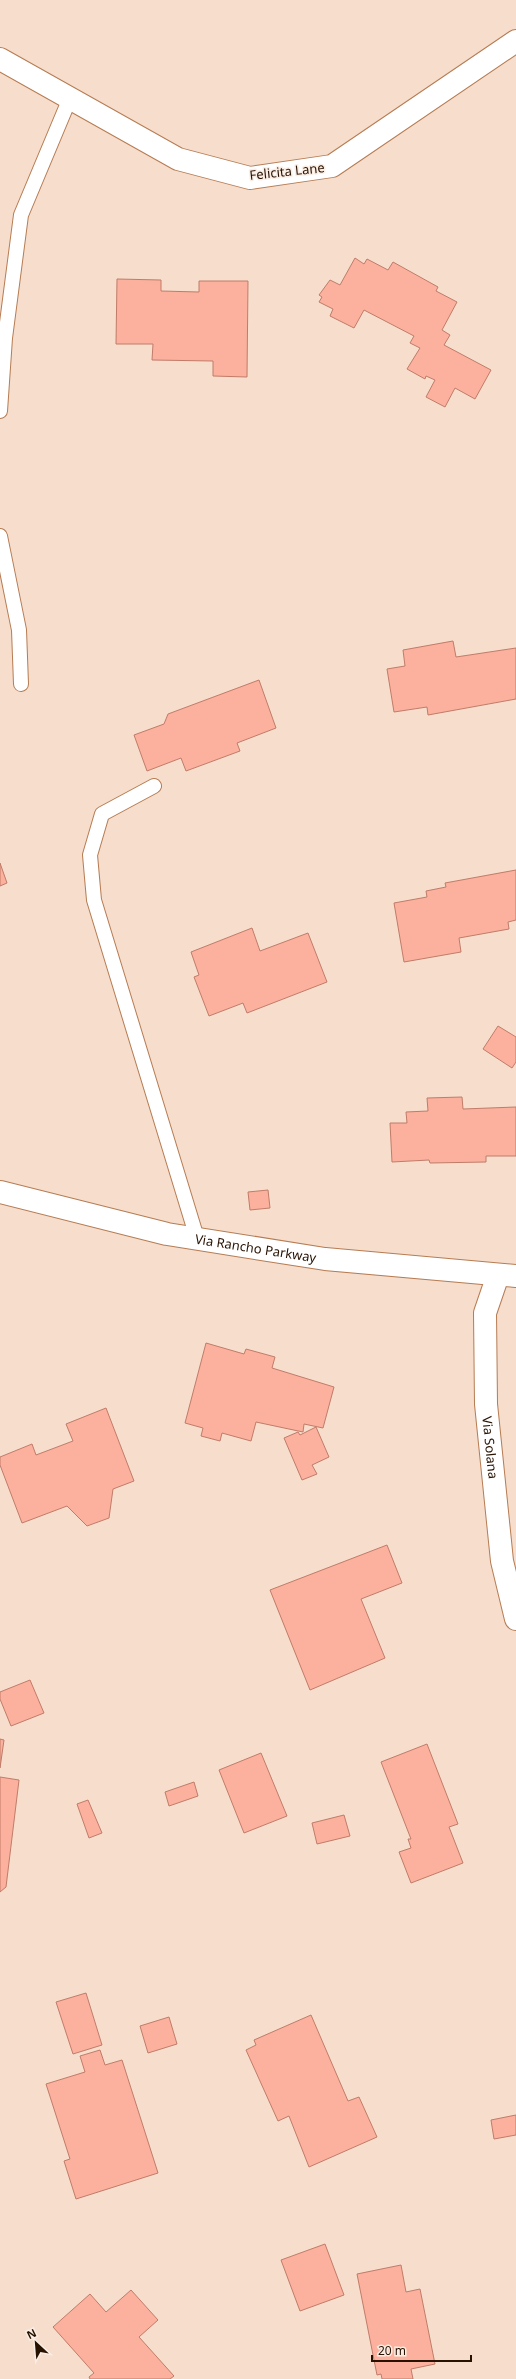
<svg xmlns="http://www.w3.org/2000/svg" width="516" height="2379" font-family="'Noto Sans',sans-serif">
<style>
.building{fill:#fbb19d;stroke:#c17c69}
.lines{fill:none;stroke-linecap:round;stroke-linejoin:round}
.lane-casing{stroke:#b67c53;stroke-width:16}
.street-casing{stroke:#b67c53;stroke-width:24}
.primary-casing{stroke:#b67c53;stroke-width:24}
.lane{stroke:#fff;stroke-width:14}
.street{stroke:#fff;stroke-width:22}
.primary{stroke:#fff;stroke-width:22}
.labels{text-anchor:middle;stroke-width:3;stroke-linejoin:round;paint-order:stroke}
.street-label{font-size:13px;fill:#271202;stroke:#faede4}
</style>
<rect width="100%" height="100%" fill="#f6ddcc"/>
<g class="building">
<path d="M355 258 364 264 367 259 388 270 393 262 438 287 436 291 457 302 442 330 450 335 444 345 491 370 475 399 455 388 445 407 426 397 435 380 426 376 425 379 407 369 420 348 410 343 414 336 364 310 354 328 330 316 333 309 319 302 322 297 319 295 330 280 340 285Z"/>
<path d="M117 279 161 280V291L199 292V281H248L247 377 213 376V361L152 360 153 344H116Z"/>
<path d="M453 641 456 657 516 648V699L428 715 427 707 394 712 387 669 405 666 403 650Z"/>
<path d="M259 680 276 728 237 743 240 751 186 771 181 758 147 771 134 735 164 724 168 714Z"/>
<path d="M0 863 7 883 0 886Z"/>
<path d="M516 870V920L508 922 509 929 459 938 461 952 404 962 394 903 427 897 426 891 446 887 445 883Z"/>
<path d="M252 928 260 951 308 933 327 982 247 1013 243 1003 209 1016 194 977 199 975 191 952Z"/>
<path d="M498 1026 516 1037V1062L512 1068 483 1049Z"/>
<path d="M462 1097 463 1109 516 1107V1156H486V1162L430 1163 429 1160 392 1162 390 1123H407L406 1112 428 1111 427 1098Z"/>
<path d="M268 1190 270 1208 250 1210 248 1192Z"/>
<path d="M206 1343 244 1354 246 1349 275 1357 272 1368 334 1387 323 1428 304 1424 303 1432 256 1422 251 1441 222 1433 220 1441 201 1436 203 1428 185 1423Z"/>
<path d="M106 1408 134 1481 113 1489 109 1518 87 1526 67 1506 22 1523 0 1465V1457L32 1444 36 1455 73 1441 66 1424Z"/>
<path d="M316 1427 329 1457 312 1465 317 1474 302 1480 284 1438 298 1432 300 1435Z"/>
<path d="M387 1545 402 1583 361 1599 385 1658 310 1690 270 1590Z"/>
<path d="M30 1680 44 1713 11 1726 0 1699V1692Z"/>
<path d="M0 1739 4 1740 0 1768Z"/>
<path d="M427 1744 458 1824 449 1827 463 1863 411 1883 399 1852 411 1848 408 1839H411L381 1762Z"/>
<path d="M261 1753 287 1816 244 1833 219 1770Z"/>
<path d="M0 1777 19 1780 6 1887 0 1892Z"/>
<path d="M194 1782 198 1796 169 1806 165 1792Z"/>
<path d="M88 1800 102 1833 89 1838 77 1804Z"/>
<path d="M344 1815 350 1836 317 1844 312 1823Z"/>
<path d="M86 1993 102 2045 73 2054 56 2002Z"/>
<path d="M311 2015 348 2101 359 2097 377 2137 309 2167 289 2116 278 2121 246 2050 256 2045 254 2040Z"/>
<path d="M169 2017 177 2044 148 2053 140 2026Z"/>
<path d="M100 2050 105 2065 122 2060 158 2173 76 2199 64 2161 70 2159 46 2084 85 2072 80 2056Z"/>
<path d="M516 2115V2135L494 2139 491 2120Z"/>
<path d="M325 2244 344 2295 300 2311 281 2260Z"/>
<path d="M401 2265 406 2292 420 2289 435 2364 411 2369 413 2379H382L381 2374 377 2375 357 2274Z"/>
<path d="M131 2290 158 2320 139 2337 174 2376 170 2379H90L89 2377 94 2373 53 2327 90 2294 106 2312Z"/>
</g>
<g class="lines">
<g class="lane-casing">
<g id="lane">
<path d="M0 411 5 338 21 215 70 98"/>
<path d="M0 536 19 630 21 684"/>
<path d="M154 786 102 814 90 855 94 900 197 1238"/>
</g>
</g>
<g class="street-casing">
<g id="street">
<path d="M0 59 178 159 250 178 332 166 516 41"/>
<path id="s1" d="M498 1275 485 1313 486 1404 502 1561 516 1619"/>
</g>
</g>
<g class="primary-casing">
<g id="primary">
<path id="s2" d="M0 1192 167 1234 325 1259 516 1276"/>
</g>
</g>
<use href="#lane" class="lane"/>
<use href="#street" class="street"/>
<use href="#primary" class="primary"/>
</g>
<g class="labels">
<g class="street-label">
<text transform="translate(287 171) rotate(-6)" y="5">Felicita Lane</text>
<text dy="5" stroke="none"><textPath href="#s2" startOffset="262">Via Rancho Parkway</textPath></text>
<text dy="5" stroke="none"><textPath href="#s1" startOffset="175">Via Solana</textPath></text>
</g>
</g>
<g transform="translate(36 2343) rotate(334)" stroke="#faede4" stroke-width="3" paint-order="stroke">
<path d="M0-3L7 15L0 10L-7 15Z" fill="#271202"/>
<text y="-6" font-size="11" font-weight="bold" text-anchor="middle" fill="#271202">N</text>
</g>
<path d="M372 2355v6h99v-6" fill="none" stroke="#271202" stroke-width="2"/>
<text x="378" y="2355" font-size="12" fill="#271202" stroke="#faede4" stroke-width="3" paint-order="stroke">20 m</text>
</svg>
